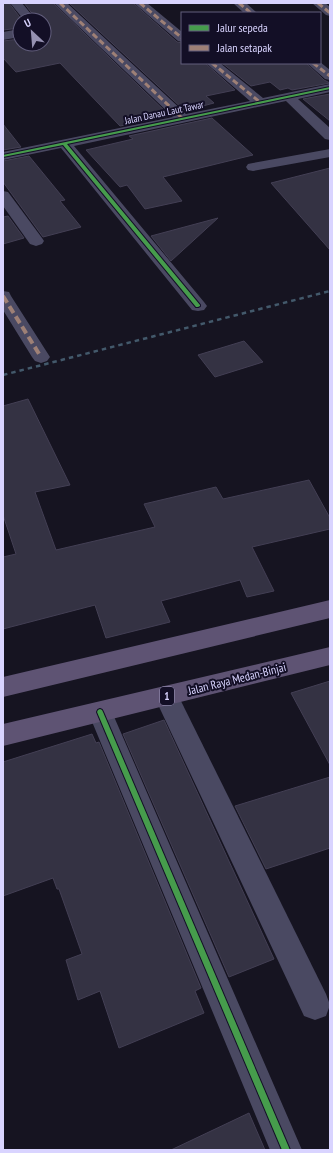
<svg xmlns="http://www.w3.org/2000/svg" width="333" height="1153" font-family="'PT Sans Narrow',sans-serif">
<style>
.building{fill:#343243;stroke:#433f54}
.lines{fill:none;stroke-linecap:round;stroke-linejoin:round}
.minor{fill:#4a4962;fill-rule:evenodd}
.major{fill:#5e5373;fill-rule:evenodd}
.rail{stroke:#43596b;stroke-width:2.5;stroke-dasharray:4.5 4;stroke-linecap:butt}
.quiet-far1{stroke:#9e8076;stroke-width:3;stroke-dasharray:6 3;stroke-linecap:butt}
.quiet{stroke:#9e8076;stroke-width:4;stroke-dasharray:8 4;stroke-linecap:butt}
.cycleway-casing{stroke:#130f26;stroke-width:2}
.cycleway{fill:#469c4c;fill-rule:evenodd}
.labels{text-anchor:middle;stroke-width:4;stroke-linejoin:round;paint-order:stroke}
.far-street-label{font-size:10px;fill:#d9d4ff;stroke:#130f26}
.shield{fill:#130f26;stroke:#9e99be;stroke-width:1}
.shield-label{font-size:11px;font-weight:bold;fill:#d9d4ff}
.street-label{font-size:12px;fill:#d9d4ff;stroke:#130f26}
</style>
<rect width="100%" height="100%" fill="#161421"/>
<g class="building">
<path d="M3 3H9L22 20H20V28L3 30Z"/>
<path d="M24 3H53L170 116 120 126 60 63 16 72 3 58V41L20 39V44H44V20H37Z"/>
<path d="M69 3H133L177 42 182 43V63H205L235 90 206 96 214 103 199 107 202 109 186 112Z"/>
<path d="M222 63H306L324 80 330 83 292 90 288 88 280 90 270 82 251 86Z"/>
<path d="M330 94V121L303 99Z"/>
<path d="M212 118 253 155 163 177 182 201 145 209 127 185 120 187 86 150 133 139 129 136Z"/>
<path d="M3 124 21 147 3 150Z"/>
<path d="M29 156 65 200 60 201 81 227 43 237 3 182V161Z"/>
<path d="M330 168V250L271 183Z"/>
<path d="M8 216 24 238 3 244V217Z"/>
<path d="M218 218 171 261 151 236Z"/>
<path d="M244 341 263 362 215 377 198 355Z"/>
<path d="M28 399 70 485 35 492 56 550 155 527 144 504 216 487 223 499 309 480 330 518V529L252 547 274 591 247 597 240 580 161 601 170 622 106 638 95 605 3 629V557L16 554 3 515V406Z"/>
<path d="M330 681V765L291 693Z"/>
<path d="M164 720 274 959 229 977 123 734Z"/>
<path d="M92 734 96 743 99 742 201 988 195 991 204 1013 119 1048 100 991 78 1000 66 960 82 954 59 889H57L53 878 3 896V762Z"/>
<path d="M330 777V848L266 869 235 806Z"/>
<path d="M249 1113 265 1150H171Z"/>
</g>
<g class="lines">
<g class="minor">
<path d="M10 3H22L36 20H24Z"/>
<path d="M54 3H67L186 114 250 101 206 63H220L263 98 330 84V92L298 99 330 128V140L325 139 286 101 74 146 204 302 207 306 204 310 198 311 192 310 61 148 3 160V152L173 117Z"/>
<path d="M134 3H147L182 32V42L178 41Z"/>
<path d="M233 3H246L257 13H244Z"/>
<path d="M312 3H325L330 7V16L326 15Z"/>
<path d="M20 29V37L3 40V32Z"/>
<path d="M320 62 330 70V80L325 79 307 63Z"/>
<path d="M330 149V157L253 171 248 170 246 167 248 164 253 163Z"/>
<path d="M3 191 8 192 42 238 44 241 42 244 36 246 30 244 3 206Z"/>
<path d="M3 291 9 292 11 296 50 357 47 361 41 363 35 361 32 357 3 310Z"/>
<path d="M166 686 175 689 326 994 330 1005 326 1016 315 1020 304 1016 154 696 157 689Z"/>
<path d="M100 702 109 705 112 712 302 1150H270L88 712 91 705Z"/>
</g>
<g class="major">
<path d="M330 600V618L3 697V677Z"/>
<path d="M330 647V665L3 746V724Z"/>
</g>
<path class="rail" d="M3 375 330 291"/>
<g class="quiet-far1">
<path d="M60 3 183 119"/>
<path d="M140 3 182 38"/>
<path d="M239 3 251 13"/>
<path d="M318 3 330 13"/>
<path d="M212 63 261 103"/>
<path d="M313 63 330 76"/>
</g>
<path class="quiet" d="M3 296 41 357"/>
<g class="cycleway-casing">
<g id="cycleway">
<path d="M330 87V89L67 144 200 305V306L198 307H196L63 145 3 157V155Z"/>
<path d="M100 709 102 710 103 712 290 1150H282L97 712 98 710Z"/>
</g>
</g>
<use href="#cycleway" class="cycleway"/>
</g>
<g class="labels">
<g class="far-street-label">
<text transform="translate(164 112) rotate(-12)" y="4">Jalan Danau Laut Tawar</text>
</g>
<rect class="shield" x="160" y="687" width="14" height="18" rx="3"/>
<g class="shield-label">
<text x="167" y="700">1</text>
</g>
<g class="street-label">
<text transform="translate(237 679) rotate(-14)" y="4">Jalan Raya Medan-Binjai</text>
</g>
</g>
<rect width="333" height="1153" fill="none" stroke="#d9d4ff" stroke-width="8"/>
<rect x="181" y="12" width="140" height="52" fill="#130f26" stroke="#625e7d"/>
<rect x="189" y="25" width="20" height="6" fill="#469c4c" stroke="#625e7d"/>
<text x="217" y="32" font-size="12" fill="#d9d4ff">Jalur sepeda</text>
<rect x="189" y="45" width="20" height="6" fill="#9e8076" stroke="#625e7d"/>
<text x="217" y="52" font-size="12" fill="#d9d4ff">Jalan setapak</text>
<g transform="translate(32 32) rotate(334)"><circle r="19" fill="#130f26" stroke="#625e7d"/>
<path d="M0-3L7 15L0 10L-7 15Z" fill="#9591b1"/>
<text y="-6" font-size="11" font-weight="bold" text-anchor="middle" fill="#d9d4ff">U</text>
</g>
</svg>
